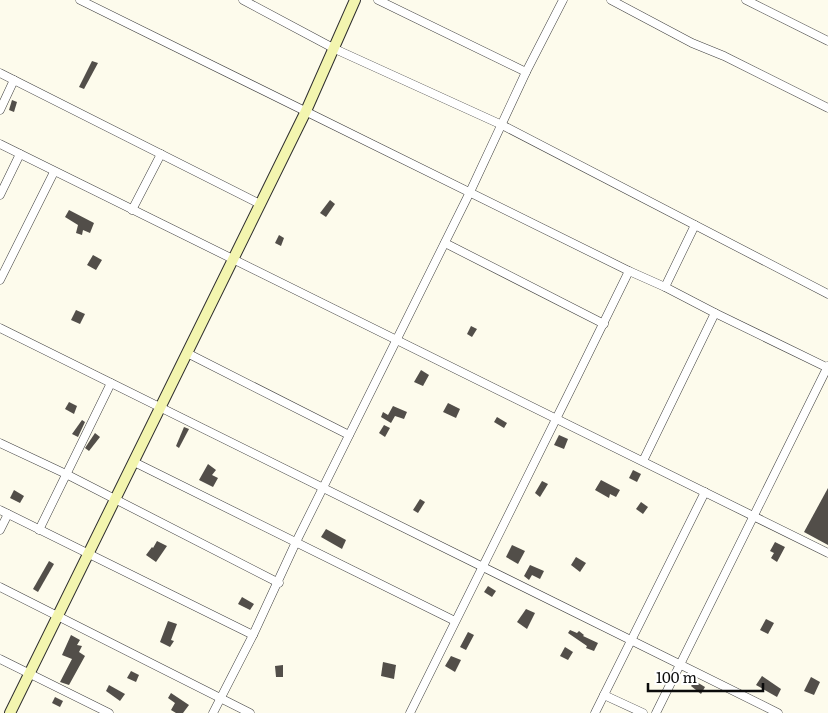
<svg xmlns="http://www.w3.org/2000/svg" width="828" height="713" font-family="Literata,serif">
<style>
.building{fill:#524e49}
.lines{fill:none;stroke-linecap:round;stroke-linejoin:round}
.street-casing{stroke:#3e3e3e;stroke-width:9}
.secondary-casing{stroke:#2d2d2d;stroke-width:12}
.street{stroke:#fff;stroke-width:8}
.secondary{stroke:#f3f5af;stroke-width:10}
</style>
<rect width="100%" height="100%" fill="#fdfbec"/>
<g class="building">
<path d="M92 61 98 63 84 89 79 87Z"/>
<path d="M12 100 17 102 14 112 9 110Z"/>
<path d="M330 200 335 204 326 217 320 213Z"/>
<path d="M69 210 94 223 90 233 83 230 82 235 76 233 78 225 65 217Z"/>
<path d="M279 235 284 238 281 246 275 243Z"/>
<path d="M93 255 102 260 96 270 87 265Z"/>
<path d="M76 310 85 314 80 324 71 320Z"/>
<path d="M471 326 477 329 472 337 467 334Z"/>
<path d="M421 370 429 375 423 386 414 382Z"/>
<path d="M69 402 77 406 74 414 65 409Z"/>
<path d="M448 403 460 409 456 418 443 412Z"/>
<path d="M393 406 407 412 404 419 395 416 391 423 381 417 383 412 388 415Z"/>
<path d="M497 417 507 423 504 428 494 422Z"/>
<path d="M82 420 85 422 78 437 72 434Z"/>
<path d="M384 425 390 428 385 437 379 433Z"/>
<path d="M184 427 189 429 179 448 176 446Z"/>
<path d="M95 433 100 437 89 451 85 448Z"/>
<path d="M559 435 568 439 564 449 554 445Z"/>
<path d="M208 464 216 470 212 475 218 478 213 487 199 480Z"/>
<path d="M633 470 641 474 637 482 629 478Z"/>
<path d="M601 480 620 490 616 497 610 494 609 498 595 490Z"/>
<path d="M542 481 548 484 540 497 535 493Z"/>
<path d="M828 488V545L804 532Z"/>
<path d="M14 490 24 496 20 503 10 498Z"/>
<path d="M420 499 425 502 418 513 413 510Z"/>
<path d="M641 502 648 507 643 514 636 509Z"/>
<path d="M326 529 346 540 342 549 321 537Z"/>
<path d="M157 541 167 546 156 562 146 555 152 547 153 548Z"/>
<path d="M775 542 785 547 777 562 771 558 774 553 770 551Z"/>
<path d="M512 545 525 551 518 564 506 557Z"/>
<path d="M576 557 586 563 580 572 571 565Z"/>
<path d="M49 561 54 564 38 592 33 589Z"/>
<path d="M530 565 544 571 540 579 532 575 529 580 524 576Z"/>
<path d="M488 586 496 591 492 597 484 592Z"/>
<path d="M242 597 254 604 250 610 238 604Z"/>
<path d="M526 609 535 613 527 629 517 622Z"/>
<path d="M766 619 774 623 768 634 760 630Z"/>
<path d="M168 621 177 624 171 640 174 641 170 647 160 642Z"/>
<path d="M570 630 577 633 579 631 584 635 583 636 598 643 594 651 586 648 587 646 568 633Z"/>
<path d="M468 632 474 635 466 650 460 647Z"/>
<path d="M71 635 80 640 77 645 82 646 79 652 85 656 69 685 60 682 72 659 62 655Z"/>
<path d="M565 647 573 652 568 660 560 656Z"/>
<path d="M451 656 461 660 455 672 445 666Z"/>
<path d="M383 662 396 665 394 679 381 676Z"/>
<path d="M283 665V677H276L275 666Z"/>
<path d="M131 671 139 675 136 682 127 678Z"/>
<path d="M762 676 781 689 777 697 756 685Z"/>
<path d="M811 677 820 682 814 695 804 691Z"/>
<path d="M695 681 705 687 701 694 691 686Z"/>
<path d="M109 685 125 694 120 701 106 691Z"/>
<path d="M171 693 189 705 183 713H176L171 710 175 703 168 698Z"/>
<path d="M55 697 63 701 60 707 52 703Z"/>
</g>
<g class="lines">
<g class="street-casing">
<g id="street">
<path d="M80 0 629 271 665 287 715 313 828 368"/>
<path d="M243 0 335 49 502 125 828 294"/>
<path d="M378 0 526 72"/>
<path d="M611 0 692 43 724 56 828 108"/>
<path d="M746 0 828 41"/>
<path d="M0 73 260 204"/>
<path d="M0 110 14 80"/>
<path d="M0 144 828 553"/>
<path d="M0 195 20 154"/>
<path d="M132 210 161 154"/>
<path d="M445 243 604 324"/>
<path d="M0 280 54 172"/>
<path d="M665 287 695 225"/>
<path d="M0 328 778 713"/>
<path d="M187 353 349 435"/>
<path d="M0 443 66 474 279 583"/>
<path d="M643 461 715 313"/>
<path d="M134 462 455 621"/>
<path d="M0 510 253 635"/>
<path d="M0 530 8 514"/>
<path d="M39 530 111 383"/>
<path d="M0 587 250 713"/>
<path d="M0 659 109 713"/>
<path d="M604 695 643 713"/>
<path d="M213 713 253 635 296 542 470 192 526 72 563 0"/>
<path d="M410 713C482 566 557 419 629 271"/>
<path d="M595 713 705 492"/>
<path d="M656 713 828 366"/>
</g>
</g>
<g class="secondary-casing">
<path id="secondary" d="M10 713 306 111 355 0"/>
</g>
<use href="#street" class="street"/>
<use href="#secondary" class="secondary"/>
</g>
<path d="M648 683v8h115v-8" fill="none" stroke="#0b0b0b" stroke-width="2.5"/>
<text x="656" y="683" font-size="15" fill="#0b0b0b" stroke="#ffffff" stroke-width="4" paint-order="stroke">100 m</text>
</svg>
